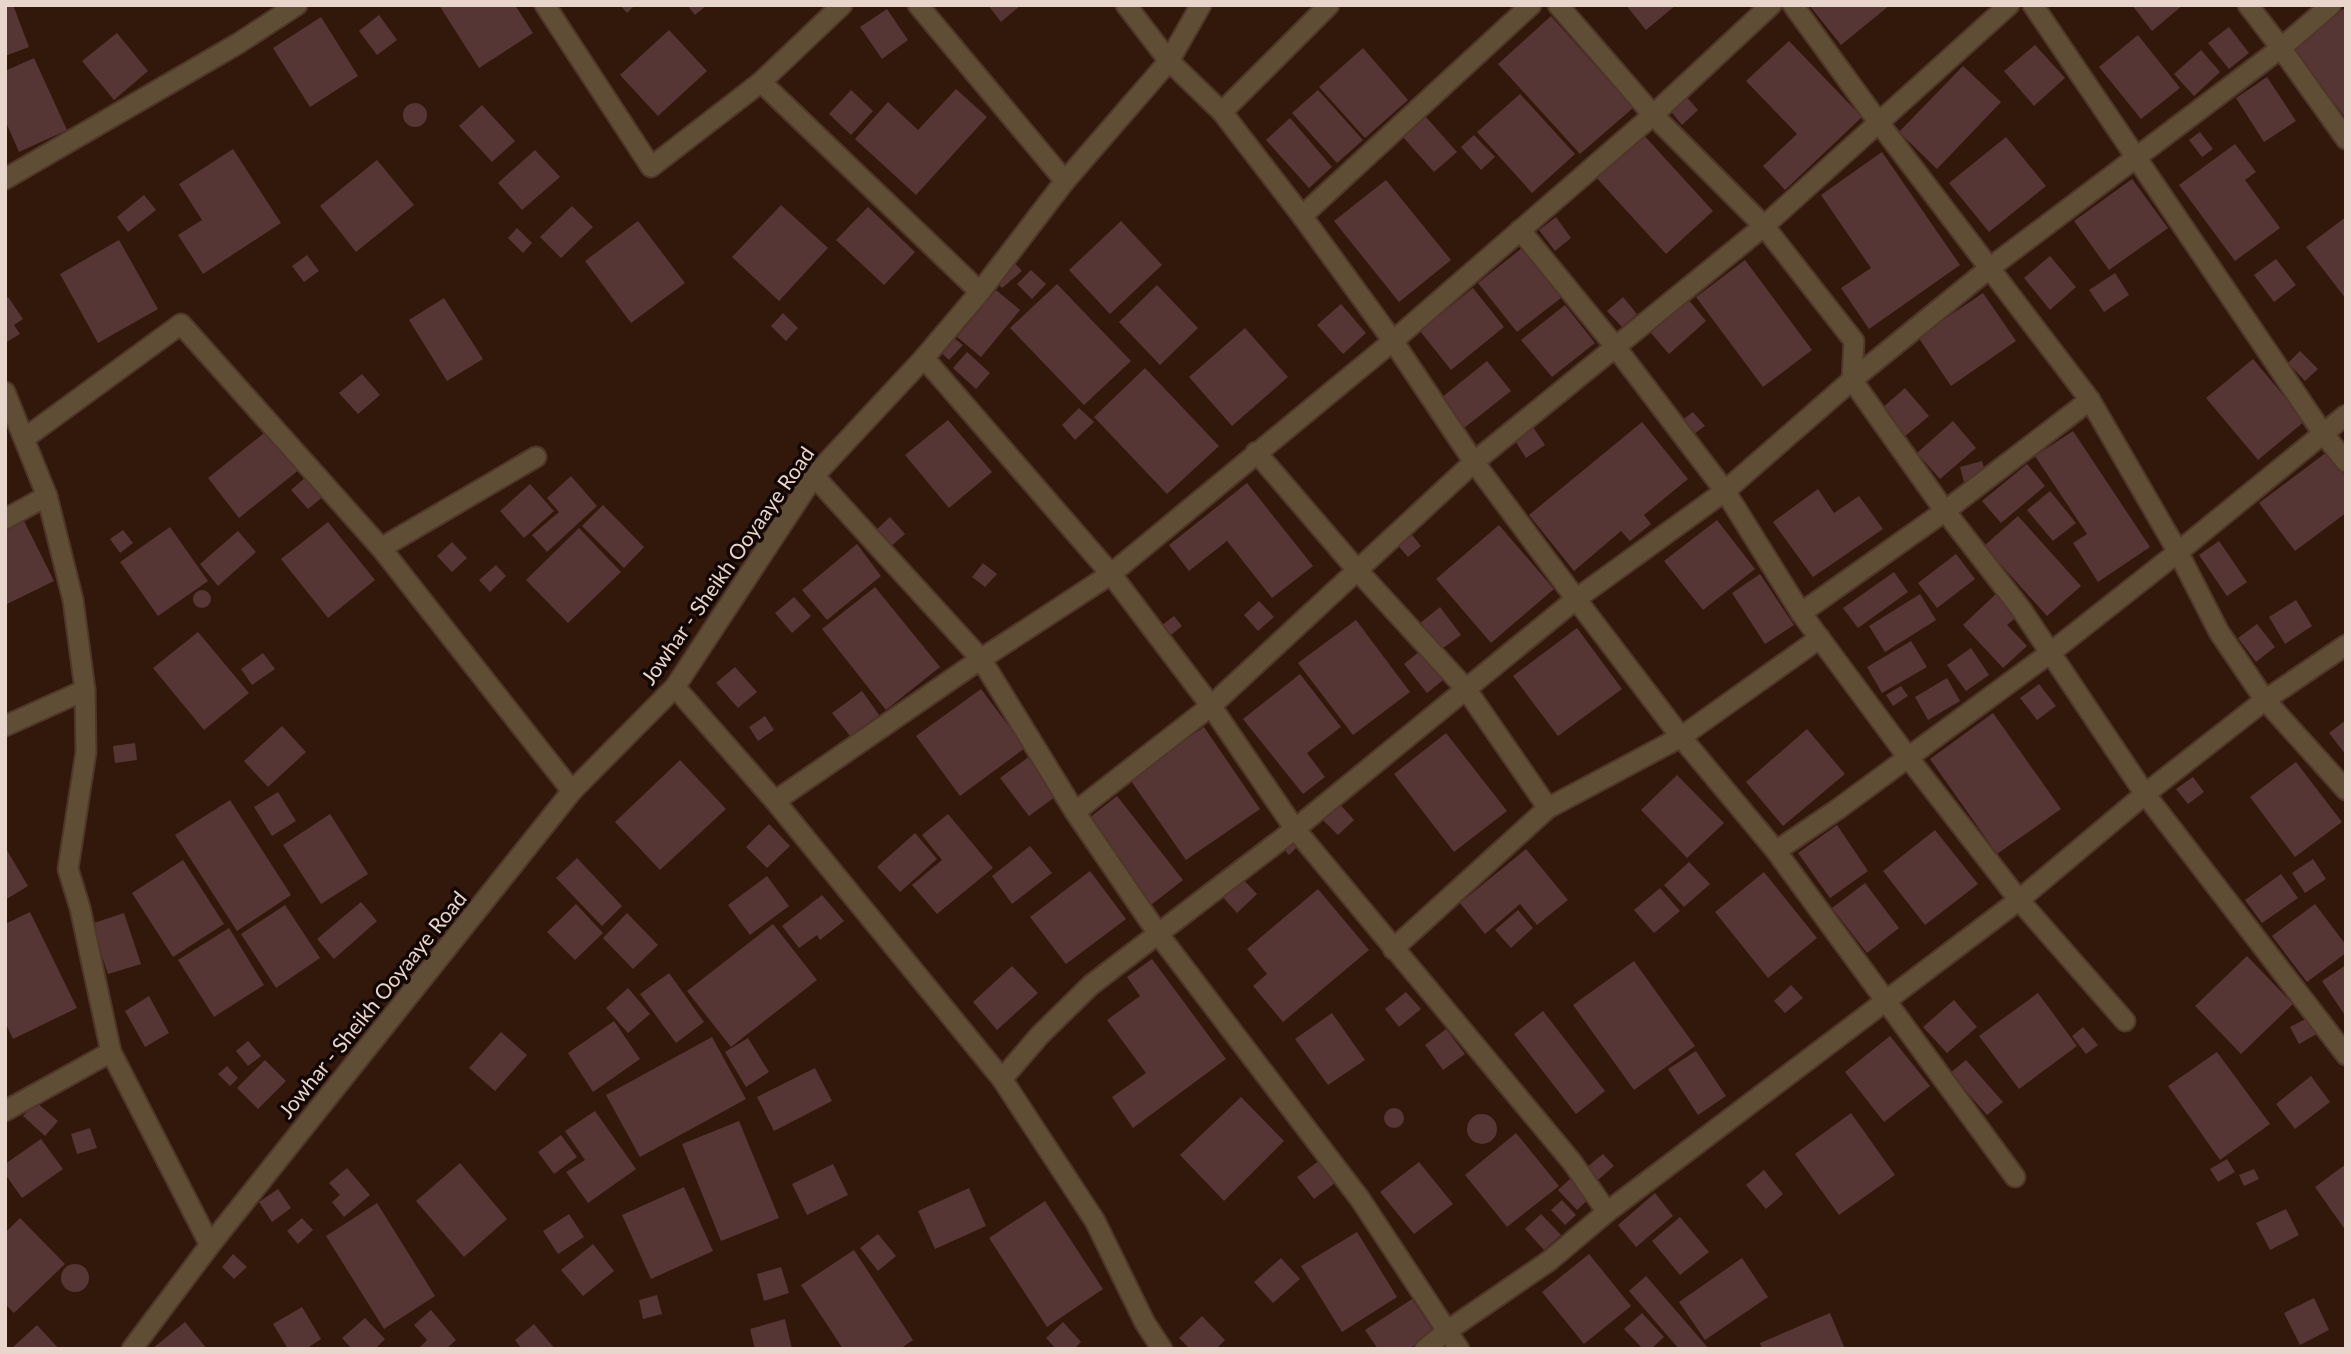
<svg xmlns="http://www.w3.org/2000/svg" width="2351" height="1354" font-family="Lato,sans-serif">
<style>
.building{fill:#563535}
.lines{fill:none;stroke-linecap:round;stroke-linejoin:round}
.minor-casing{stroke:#4f3629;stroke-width:23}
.tertiary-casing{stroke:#4f3629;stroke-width:23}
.minor{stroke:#5f4e35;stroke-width:19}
.tertiary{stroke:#5f4e35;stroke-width:19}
.labels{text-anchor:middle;stroke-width:7;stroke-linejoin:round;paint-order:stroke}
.street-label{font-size:21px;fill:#e8d5cc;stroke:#120703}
</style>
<rect width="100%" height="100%" fill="#32180a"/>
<g class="building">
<path d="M5 5H13L29 47 5 56Z"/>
<path d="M439 5H515L533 33 479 68Z"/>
<path d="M620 5H635L627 13Z"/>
<path d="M687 5H707L695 15Z"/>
<path d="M988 5H1021L1001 22Z"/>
<path d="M1626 5H1676L1646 30Z"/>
<path d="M1809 5H1890L1841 45Z"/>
<path d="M2132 5H2183L2152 31Z"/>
<path d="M2346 7V118L2291 49Z"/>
<path d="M887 9 908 40 882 59 860 27Z"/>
<path d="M379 15 397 40 377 55 359 31Z"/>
<path d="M1551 16 1633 108 1580 154 1498 64Z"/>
<path d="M321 17 358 76 310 107 273 48Z"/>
<path d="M2229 27 2249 53 2229 69 2208 43Z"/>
<path d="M669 30 707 71 658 116 620 75Z"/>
<path d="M117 33 148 71 114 100 82 61Z"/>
<path d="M2138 35 2180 88 2141 119 2099 67Z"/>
<path d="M1789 41 1862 117 1785 190 1763 166 1797 134 1746 81Z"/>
<path d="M2035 45 2065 78 2034 106 2004 71Z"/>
<path d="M1363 48 1408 100 1365 138 1319 87Z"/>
<path d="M2201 50 2220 72 2194 96 2174 74Z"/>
<path d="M34 58 67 130 19 152 5 120V71Z"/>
<path d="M1963 66 2001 102 1937 169 1899 132Z"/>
<path d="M2267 77 2296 121 2264 142 2236 98Z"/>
<path d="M956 89 987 117 916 195 855 139 888 102 918 130Z"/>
<path d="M851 90 873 111 851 135 829 114Z"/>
<path d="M1318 90 1363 140 1337 163 1292 113Z"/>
<path d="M1520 94 1575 154 1532 193 1477 132Z"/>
<path d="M1684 94 1698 110 1682 125 1668 108Z"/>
<circle cx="415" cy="115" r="12"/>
<path d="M482 105 515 141 492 162 459 126Z"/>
<path d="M1425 116 1457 152 1434 172 1402 136Z"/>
<path d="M1290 118 1332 167 1309 188 1266 140Z"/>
<path d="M1640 131 1713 211 1666 254 1593 174Z"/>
<path d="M2200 132 2213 149 2202 157 2189 140Z"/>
<path d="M1474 135 1495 157 1481 170 1461 147Z"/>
<path d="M2006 137 2046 186 1989 232 1949 183Z"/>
<path d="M2235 144 2256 172 2245 180 2280 228 2235 261 2179 185Z"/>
<path d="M233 149 281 223 203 274 178 235 202 220 179 184Z"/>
<path d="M535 150 560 177 522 210 498 183Z"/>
<path d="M1882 152 1960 265 1869 329 1841 288 1871 268 1821 195Z"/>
<path d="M377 160 414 205 356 252 320 206Z"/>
<path d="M2132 179 2168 228 2109 270 2074 221Z"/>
<path d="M1386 180 1451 260 1399 302 1334 221Z"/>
<path d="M144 195 156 210 128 232 117 217Z"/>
<path d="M781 205 828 248 779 301 732 257Z"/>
<path d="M572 206 593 227 561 258 540 237Z"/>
<path d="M868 207 915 252 884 285 836 240Z"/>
<path d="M1556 217 1571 238 1555 251 1539 230Z"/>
<path d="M2346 217V299L2306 247Z"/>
<path d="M638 221 685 283 631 323 585 261Z"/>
<path d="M1121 221 1162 265 1110 314 1069 270Z"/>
<path d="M517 228 532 243 523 253 508 238Z"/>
<path d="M119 240 158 309 98 343 60 274Z"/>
<path d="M1522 248 1561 298 1517 332 1478 283Z"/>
<path d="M307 255 319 271 304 282 292 266Z"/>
<path d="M2050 256 2076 287 2050 310 2024 278Z"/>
<path d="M2276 259 2296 285 2274 302 2254 275Z"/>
<path d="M1012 260 1022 271 1002 288 993 278Z"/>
<path d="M1745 260 1812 350 1763 387 1696 297Z"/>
<path d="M1031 270 1046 284 1032 299 1017 284Z"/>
<path d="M2115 273 2129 295 2104 312 2089 290Z"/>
<path d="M1057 284 1131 361 1084 405 1010 328Z"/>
<path d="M1157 285 1198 328 1160 365 1119 322Z"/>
<path d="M1473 288 1504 327 1451 370 1420 331Z"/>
<path d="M996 290 1020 310 981 357 957 337Z"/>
<path d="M1683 293 1706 321 1669 354 1645 326Z"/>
<path d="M1983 293 2016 341 1951 386 1918 337Z"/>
<path d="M8 297 23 319 14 325 20 334 5 343V299Z"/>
<path d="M1623 297 1637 314 1622 327 1607 311Z"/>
<path d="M444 298 483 359 447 381 409 320Z"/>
<path d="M1341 304 1366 333 1343 354 1317 325Z"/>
<path d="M1565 305 1595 343 1552 377 1521 340Z"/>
<path d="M783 313 798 328 786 341 771 326Z"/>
<path d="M1245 328 1288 377 1232 426 1189 377Z"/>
<path d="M950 335 963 345 949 360 937 349Z"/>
<path d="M2300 351 2318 369 2305 381 2288 363Z"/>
<path d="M967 352 990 373 976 389 953 368Z"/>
<path d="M2253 359 2305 421 2258 460 2206 398Z"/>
<path d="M1487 361 1511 391 1464 428 1441 398Z"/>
<path d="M1145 368 1219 446 1167 494 1094 417Z"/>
<path d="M362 374 380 395 358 414 339 393Z"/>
<path d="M1905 388 1929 416 1904 437 1880 410Z"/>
<path d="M1079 408 1094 422 1075 440 1062 425Z"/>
<path d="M1693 412 1705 426 1690 437 1678 423Z"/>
<path d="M948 420 992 472 949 508 905 455Z"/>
<path d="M1953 421 1976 448 1940 479 1917 453Z"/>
<path d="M1642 422 1688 479 1644 515 1651 524 1630 541 1621 531 1574 571 1529 515Z"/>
<path d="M1533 427 1545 445 1526 458 1514 439Z"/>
<path d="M268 430 300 469 239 518 208 478Z"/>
<path d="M2073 431 2150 547 2098 582 2073 543 2087 534 2035 456Z"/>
<path d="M2327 452 2346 477V513L2295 551 2259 503Z"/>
<path d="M1982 461 1986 475 1964 482 1960 467Z"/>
<path d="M2027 464 2045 486 2001 523 1982 501Z"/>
<path d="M307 476 324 496 308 509 291 490Z"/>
<path d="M571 476 597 506 547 552 532 535 559 512 547 498Z"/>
<path d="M1247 483 1313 566 1272 598 1227 541 1189 571 1169 545Z"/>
<path d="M530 484 554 511 524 538 500 511Z"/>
<path d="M1818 489 1834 513 1859 496 1883 529 1813 577 1773 522Z"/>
<path d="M2050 491 2076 523 2053 541 2027 510Z"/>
<path d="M603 505 644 547 624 568 582 526Z"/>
<path d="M2018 516 2081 586 2047 616 1984 546Z"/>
<path d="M890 517 905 534 889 548 875 531Z"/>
<path d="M1717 520 1755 569 1703 610 1664 561Z"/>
<path d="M24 521 54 581 5 605V530Z"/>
<path d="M328 522 375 580 328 618 281 559Z"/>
<path d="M1499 525 1554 589 1491 643 1436 579Z"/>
<path d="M170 527 208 581 158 616 120 562Z"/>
<path d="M579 528 621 572 568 623 526 580Z"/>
<path d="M123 530 133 543 120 553 110 539Z"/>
<path d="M1408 530 1421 546 1408 557 1394 541Z"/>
<path d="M238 531 256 552 218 586 200 564Z"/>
<path d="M2219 541 2247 582 2227 596 2199 555Z"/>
<path d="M452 542 467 558 452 572 437 556Z"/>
<path d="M857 544 881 576 827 620 802 590Z"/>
<path d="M1956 554 1975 579 1937 608 1918 583Z"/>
<path d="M983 563 997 574 985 587 972 577Z"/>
<path d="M496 565 506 576 490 592 479 580Z"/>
<path d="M1894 572 1908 592 1858 628 1843 608Z"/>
<path d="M1760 574 1794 625 1765 644 1732 593Z"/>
<path d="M875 587 940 667 886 710 822 629Z"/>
<circle cx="202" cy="599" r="9"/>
<path d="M1997 593 2018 616 2007 625 2027 646 2003 668 1963 625Z"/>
<path d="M1920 594 1936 620 1885 652 1869 626Z"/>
<path d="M794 597 811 616 792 633 775 613Z"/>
<path d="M2296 600 2312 626 2285 644 2269 617Z"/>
<path d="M1259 601 1274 617 1258 631 1244 615Z"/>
<path d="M1440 607 1461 635 1439 651 1419 624Z"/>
<path d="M1174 616 1182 626 1171 635 1162 625Z"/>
<path d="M1356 620 1410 692 1353 735 1298 663Z"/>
<path d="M2257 624 2275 647 2256 662 2238 638Z"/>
<path d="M1577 628 1622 689 1558 736 1513 676Z"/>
<path d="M198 632 249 693 204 730 153 668Z"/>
<path d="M1911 641 1927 667 1882 693 1867 667Z"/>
<path d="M1425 647 1448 676 1427 693 1404 664Z"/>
<path d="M1971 648 1989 675 1966 691 1947 665Z"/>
<path d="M263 653 275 669 252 685 241 669Z"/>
<path d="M735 667 757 692 738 708 716 683Z"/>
<path d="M1300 674 1341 727 1307 753 1325 777 1303 794 1243 719Z"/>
<path d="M1947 678 1960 701 1928 720 1915 697Z"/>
<path d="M2039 684 2056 706 2037 720 2020 698Z"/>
<path d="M1901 686 1908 696 1893 706 1886 695Z"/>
<path d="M981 689 1025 748 960 796 916 736Z"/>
<path d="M862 691 879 715 850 736 832 713Z"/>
<path d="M1993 713 2061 809 1997 854 1930 759Z"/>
<path d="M765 716 774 730 758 741 749 727Z"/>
<path d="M2346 720V755L2329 733Z"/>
<path d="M282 726 306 752 268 787 244 761Z"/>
<path d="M1204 727 1260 809 1186 860 1129 778Z"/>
<path d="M1807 729 1845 774 1783 826 1746 782Z"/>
<path d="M1446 733 1507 811 1454 852 1394 774Z"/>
<path d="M135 743 137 760 115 763 113 746Z"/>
<path d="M1030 756 1059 794 1029 816 1000 778Z"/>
<path d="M680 760 726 809 660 870 615 822Z"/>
<path d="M2296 762 2342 822 2295 857 2250 797Z"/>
<path d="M1677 775 1724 823 1687 858 1641 810Z"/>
<path d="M2193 777 2204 792 2188 804 2176 789Z"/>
<path d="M278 792 296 821 272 836 254 807Z"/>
<path d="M1117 796 1183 880 1151 905 1084 822Z"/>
<path d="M230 800 291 895 237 931 175 835Z"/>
<path d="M1337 801 1354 820 1338 835 1320 817Z"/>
<path d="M330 814 368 874 321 904 283 845Z"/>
<path d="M948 814 993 868 937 914 912 885 942 860 922 835Z"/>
<path d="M769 824 790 846 767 868 746 847Z"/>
<path d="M1837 825 1868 871 1830 898 1798 853Z"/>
<path d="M1935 830 1978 884 1925 925 1883 871Z"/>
<path d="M915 833 937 859 900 892 877 867Z"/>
<path d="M1289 837 1297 847 1289 855 1280 845Z"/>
<path d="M1030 846 1052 873 1012 904 992 876Z"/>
<path d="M5 847 28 886 5 900Z"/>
<path d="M1526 849 1568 900 1537 925 1520 904 1485 934 1460 903Z"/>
<path d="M577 858 622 906 602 926 556 878Z"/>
<path d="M2313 859 2326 879 2305 893 2292 873Z"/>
<path d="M183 860 224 924 173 957 132 893Z"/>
<path d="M1689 862 1710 884 1684 907 1664 885Z"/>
<path d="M1090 871 1126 919 1066 964 1030 917Z"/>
<path d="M1764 872 1817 938 1768 978 1715 912Z"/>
<path d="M2281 874 2298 898 2262 923 2245 900Z"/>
<path d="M1239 875 1257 894 1237 913 1220 894Z"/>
<path d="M767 876 789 906 750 935 728 905Z"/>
<path d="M1865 883 1899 928 1867 953 1832 908Z"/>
<path d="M1660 888 1680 911 1654 933 1634 910Z"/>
<path d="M1318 889 1369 950 1283 1022 1253 986 1267 974 1247 949Z"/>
<path d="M822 895 844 921 820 940 817 935 799 948 782 926Z"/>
<path d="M361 902 377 921 334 959 317 939Z"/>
<path d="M576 904 603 933 575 960 547 932Z"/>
<path d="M2315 904 2346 945V953L2307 982 2272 936Z"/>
<path d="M285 905 320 958 276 988 241 934Z"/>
<path d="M1518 910 1533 928 1511 948 1495 930Z"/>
<path d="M30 912 77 1008 13 1039 5 1022V924Z"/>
<path d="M124 913 141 964 108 974 91 924Z"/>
<path d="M627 913 658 945 633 969 603 938Z"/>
<path d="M773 924 817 980 731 1047 687 991Z"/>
<path d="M229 928 264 985 214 1017 178 960Z"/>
<path d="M2247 956 2293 1004 2241 1054 2195 1006Z"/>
<path d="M1152 959 1226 1059 1133 1128 1112 1097 1146 1073 1107 1020 1140 996 1127 977Z"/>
<path d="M1634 961 1695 1046 1634 1090 1573 1005Z"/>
<path d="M2346 965V1017L2322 981Z"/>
<path d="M1012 966 1038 993 997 1030 973 1002Z"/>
<path d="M669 973 704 1022 676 1043 640 994Z"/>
<path d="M1791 985 1803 998 1785 1013 1774 1001Z"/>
<path d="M628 988 650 1014 628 1033 606 1008Z"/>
<path d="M1406 992 1421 1009 1399 1027 1385 1009Z"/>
<path d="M2038 993 2077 1046 2019 1089 1979 1036Z"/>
<path d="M149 996 169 1033 145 1047 125 1011Z"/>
<path d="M1954 1000 1977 1027 1947 1053 1923 1027Z"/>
<path d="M1543 1011 1605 1091 1576 1114 1514 1034Z"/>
<path d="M1332 1013 1365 1060 1328 1085 1295 1039Z"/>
<path d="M2311 1016 2320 1032 2299 1044 2290 1027Z"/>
<path d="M614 1021 640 1059 593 1092 568 1053Z"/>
<path d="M2083 1027 2098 1045 2086 1054 2072 1036Z"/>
<path d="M1446 1029 1465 1054 1443 1070 1425 1045Z"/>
<path d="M501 1032 527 1055 495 1091 469 1068Z"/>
<path d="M1890 1036 1930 1086 1884 1122 1845 1072Z"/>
<path d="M712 1037 746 1099 640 1157 606 1095Z"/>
<path d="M748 1038 769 1072 746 1087 725 1052Z"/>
<path d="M248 1041 261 1056 248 1066 236 1051Z"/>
<path d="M1696 1051 1726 1096 1698 1115 1668 1069Z"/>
<path d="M2217 1052 2270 1124 2220 1160 2168 1086Z"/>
<path d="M265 1060 286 1081 258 1109 237 1088Z"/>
<path d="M1966 1060 2003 1102 1987 1115 1950 1073Z"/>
<path d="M227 1066 238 1078 230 1086 218 1074Z"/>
<path d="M815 1068 832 1101 774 1131 757 1097Z"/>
<path d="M2311 1076 2330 1102 2295 1129 2276 1104Z"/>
<path d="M1241 1097 1284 1141 1224 1201 1180 1155Z"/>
<path d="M36 1102 58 1121 45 1136 23 1116Z"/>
<circle cx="1394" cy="1118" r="10"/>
<path d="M595 1111 636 1169 588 1203 566 1172 585 1160 565 1131Z"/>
<path d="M1851 1113 1895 1175 1839 1215 1795 1154Z"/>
<circle cx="1482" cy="1129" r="15"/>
<path d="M739 1121 779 1218 721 1241 682 1144Z"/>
<path d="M90 1128 97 1148 77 1154 71 1134Z"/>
<path d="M1516 1133 1559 1186 1507 1227 1465 1175Z"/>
<path d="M561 1135 577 1157 554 1174 538 1152Z"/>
<path d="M41 1139 63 1169 22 1198 5 1174V1164Z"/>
<path d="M1603 1154 1614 1166 1598 1180 1587 1167Z"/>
<path d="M1323 1158 1339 1180 1314 1199 1297 1177Z"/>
<path d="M2227 1159 2235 1172 2218 1182 2210 1169Z"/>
<path d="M1419 1162 1453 1204 1414 1234 1380 1192Z"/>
<path d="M460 1163 507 1219 464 1257 416 1201Z"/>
<path d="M833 1164 848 1195 807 1215 792 1184Z"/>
<path d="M2346 1164V1231L2315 1187Z"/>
<path d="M347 1168 370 1195 344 1217 332 1202 340 1195 329 1183Z"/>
<path d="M2254 1169 2259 1179 2244 1186 2239 1175Z"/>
<path d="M1764 1170 1783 1194 1766 1209 1746 1185Z"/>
<path d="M1570 1179 1589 1199 1577 1210 1558 1190Z"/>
<path d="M684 1187 713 1251 651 1279 622 1215Z"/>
<path d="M969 1188 986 1226 935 1249 918 1211Z"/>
<path d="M278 1189 291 1208 272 1222 259 1202Z"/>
<path d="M1655 1193 1673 1216 1636 1247 1618 1225Z"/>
<path d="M1562 1200 1576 1215 1565 1225 1551 1210Z"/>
<path d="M1045 1201 1103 1289 1047 1327 989 1238Z"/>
<path d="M377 1203 435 1296 384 1329 326 1236Z"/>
<path d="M2286 1209 2299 1235 2270 1250 2256 1223Z"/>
<path d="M569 1214 584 1237 558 1254 543 1231Z"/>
<path d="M1541 1214 1561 1235 1544 1250 1525 1229Z"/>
<path d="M1680 1217 1709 1252 1680 1275 1652 1241Z"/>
<path d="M20 1218 65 1264 14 1313 5 1304V1233Z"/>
<path d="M302 1218 313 1230 298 1244 287 1231Z"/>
<path d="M1357 1232 1397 1297 1342 1332 1301 1266Z"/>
<path d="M878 1234 896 1256 878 1271 860 1248Z"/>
<path d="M593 1244 614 1271 583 1296 561 1270Z"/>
<path d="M854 1250 913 1340 900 1349H843L801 1285Z"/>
<path d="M233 1254 247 1267 234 1279 222 1267Z"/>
<path d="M1589 1254 1631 1306 1584 1344 1542 1292Z"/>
<path d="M1281 1258 1300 1279 1273 1303 1254 1282Z"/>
<path d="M1742 1258 1768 1297 1705 1340 1679 1302Z"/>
<circle cx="75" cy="1278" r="14"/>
<path d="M781 1267 789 1293 764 1301 757 1274Z"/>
<path d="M1646 1276 1709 1349H1679L1629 1291Z"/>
<path d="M657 1295 662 1314 643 1319 639 1300Z"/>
<path d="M2314 1298 2329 1330 2300 1345 2284 1313Z"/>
<path d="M1412 1299 1434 1332 1409 1349H1378L1365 1330Z"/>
<path d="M302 1307 321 1339 306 1349H288L273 1324Z"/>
<path d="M431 1310 456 1340 446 1349H418L427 1340 414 1325Z"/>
<path d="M1642 1313 1664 1337 1651 1349H1643L1624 1329Z"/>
<path d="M1830 1313 1845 1349H1762L1760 1343Z"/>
<path d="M1202 1316 1225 1340 1216 1349H1190L1179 1338Z"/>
<path d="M365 1318 385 1339 375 1349H352L342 1338Z"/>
<path d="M785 1319 792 1349H755L750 1329Z"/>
<path d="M185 1322 207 1349H152Z"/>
<path d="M1063 1322 1081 1342 1074 1349H1056L1046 1338Z"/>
<path d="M534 1324 555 1349H522L515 1340Z"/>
<path d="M37 1325 59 1349H11Z"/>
</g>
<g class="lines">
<g class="minor-casing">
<g id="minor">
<path d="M545 5 651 167 761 82 842 5"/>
<path d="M918 5 1065 181"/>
<path d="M1126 5 1169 61 1222 112 1302 216 1393 341 1474 462 1576 599 1681 737 1776 851 2015 1177"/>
<path d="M1558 5 1653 115 1764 226 1854 341 1852 380 1945 511 2021 609 2145 794 2346 1055"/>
<path d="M1793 5 1879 123 2090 400 2178 552 2219 632 2265 700 2346 790"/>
<path d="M2033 5 2322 432 2346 462"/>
<path d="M2248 5 2281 48 2346 139"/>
<path d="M761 82 980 292"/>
<path d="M1222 112 1329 5"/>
<path d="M5 179 239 43 297 5"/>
<path d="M1302 216 1531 5"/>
<path d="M1520 230 1614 345 1725 491 1801 613 1907 756 2019 900 2125 1021"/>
<path d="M924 358 1111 574 1211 706 1295 829 1572 1162 1607 1212"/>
<path d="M5 392 47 496 73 600 85 690 86 752 68 869 80 908 111 1052 210 1245"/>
<path d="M25 438 181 324 381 548"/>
<path d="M1256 452 1358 571 1466 689 1548 808"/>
<path d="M536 457 381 548 572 791"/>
<path d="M814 476 981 659 1075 812 1159 935 1360 1199 1459 1349"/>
<path d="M5 519 47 496"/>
<path d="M1801 613 1945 511 2090 400"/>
<path d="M675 687 775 801 1002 1079 1095 1221 1145 1323 1162 1349"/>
<path d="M5 726 85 690"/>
<path d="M775 801 981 659 1111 574 1393 341 1653 115 1771 5"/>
<path d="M1075 812 1211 706 1474 462 1764 226 2009 5"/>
<path d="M1776 851 1838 809 2050 653 2178 552 2346 415"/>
<path d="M1393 949 1548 808 1681 737 1820 638"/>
<path d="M1002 1079 1040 1035 1091 985 1295 829 1576 599 1725 491 1852 380 1991 267 2281 48 2331 5"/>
<path d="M5 1111 111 1052"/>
<path d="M1425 1349 1447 1331 1549 1261 1607 1212 2019 900 2145 794 2265 700 2346 645"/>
</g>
</g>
<g class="tertiary-casing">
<path id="tertiary" d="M132 1349 210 1245 572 791 675 687 814 476 924 358 980 292 1065 181 1169 61 1201 5"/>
</g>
<use href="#minor" class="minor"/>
<use href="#tertiary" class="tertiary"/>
</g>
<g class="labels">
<g class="street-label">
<text transform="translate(728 566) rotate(-55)" y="7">Jowhar - Sheikh Ooyaaye Road</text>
<text transform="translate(373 1005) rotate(-51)" y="7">Jowhar - Sheikh Ooyaaye Road</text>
</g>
</g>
<rect width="2351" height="1354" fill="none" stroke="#e8d5cc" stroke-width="14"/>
</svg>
